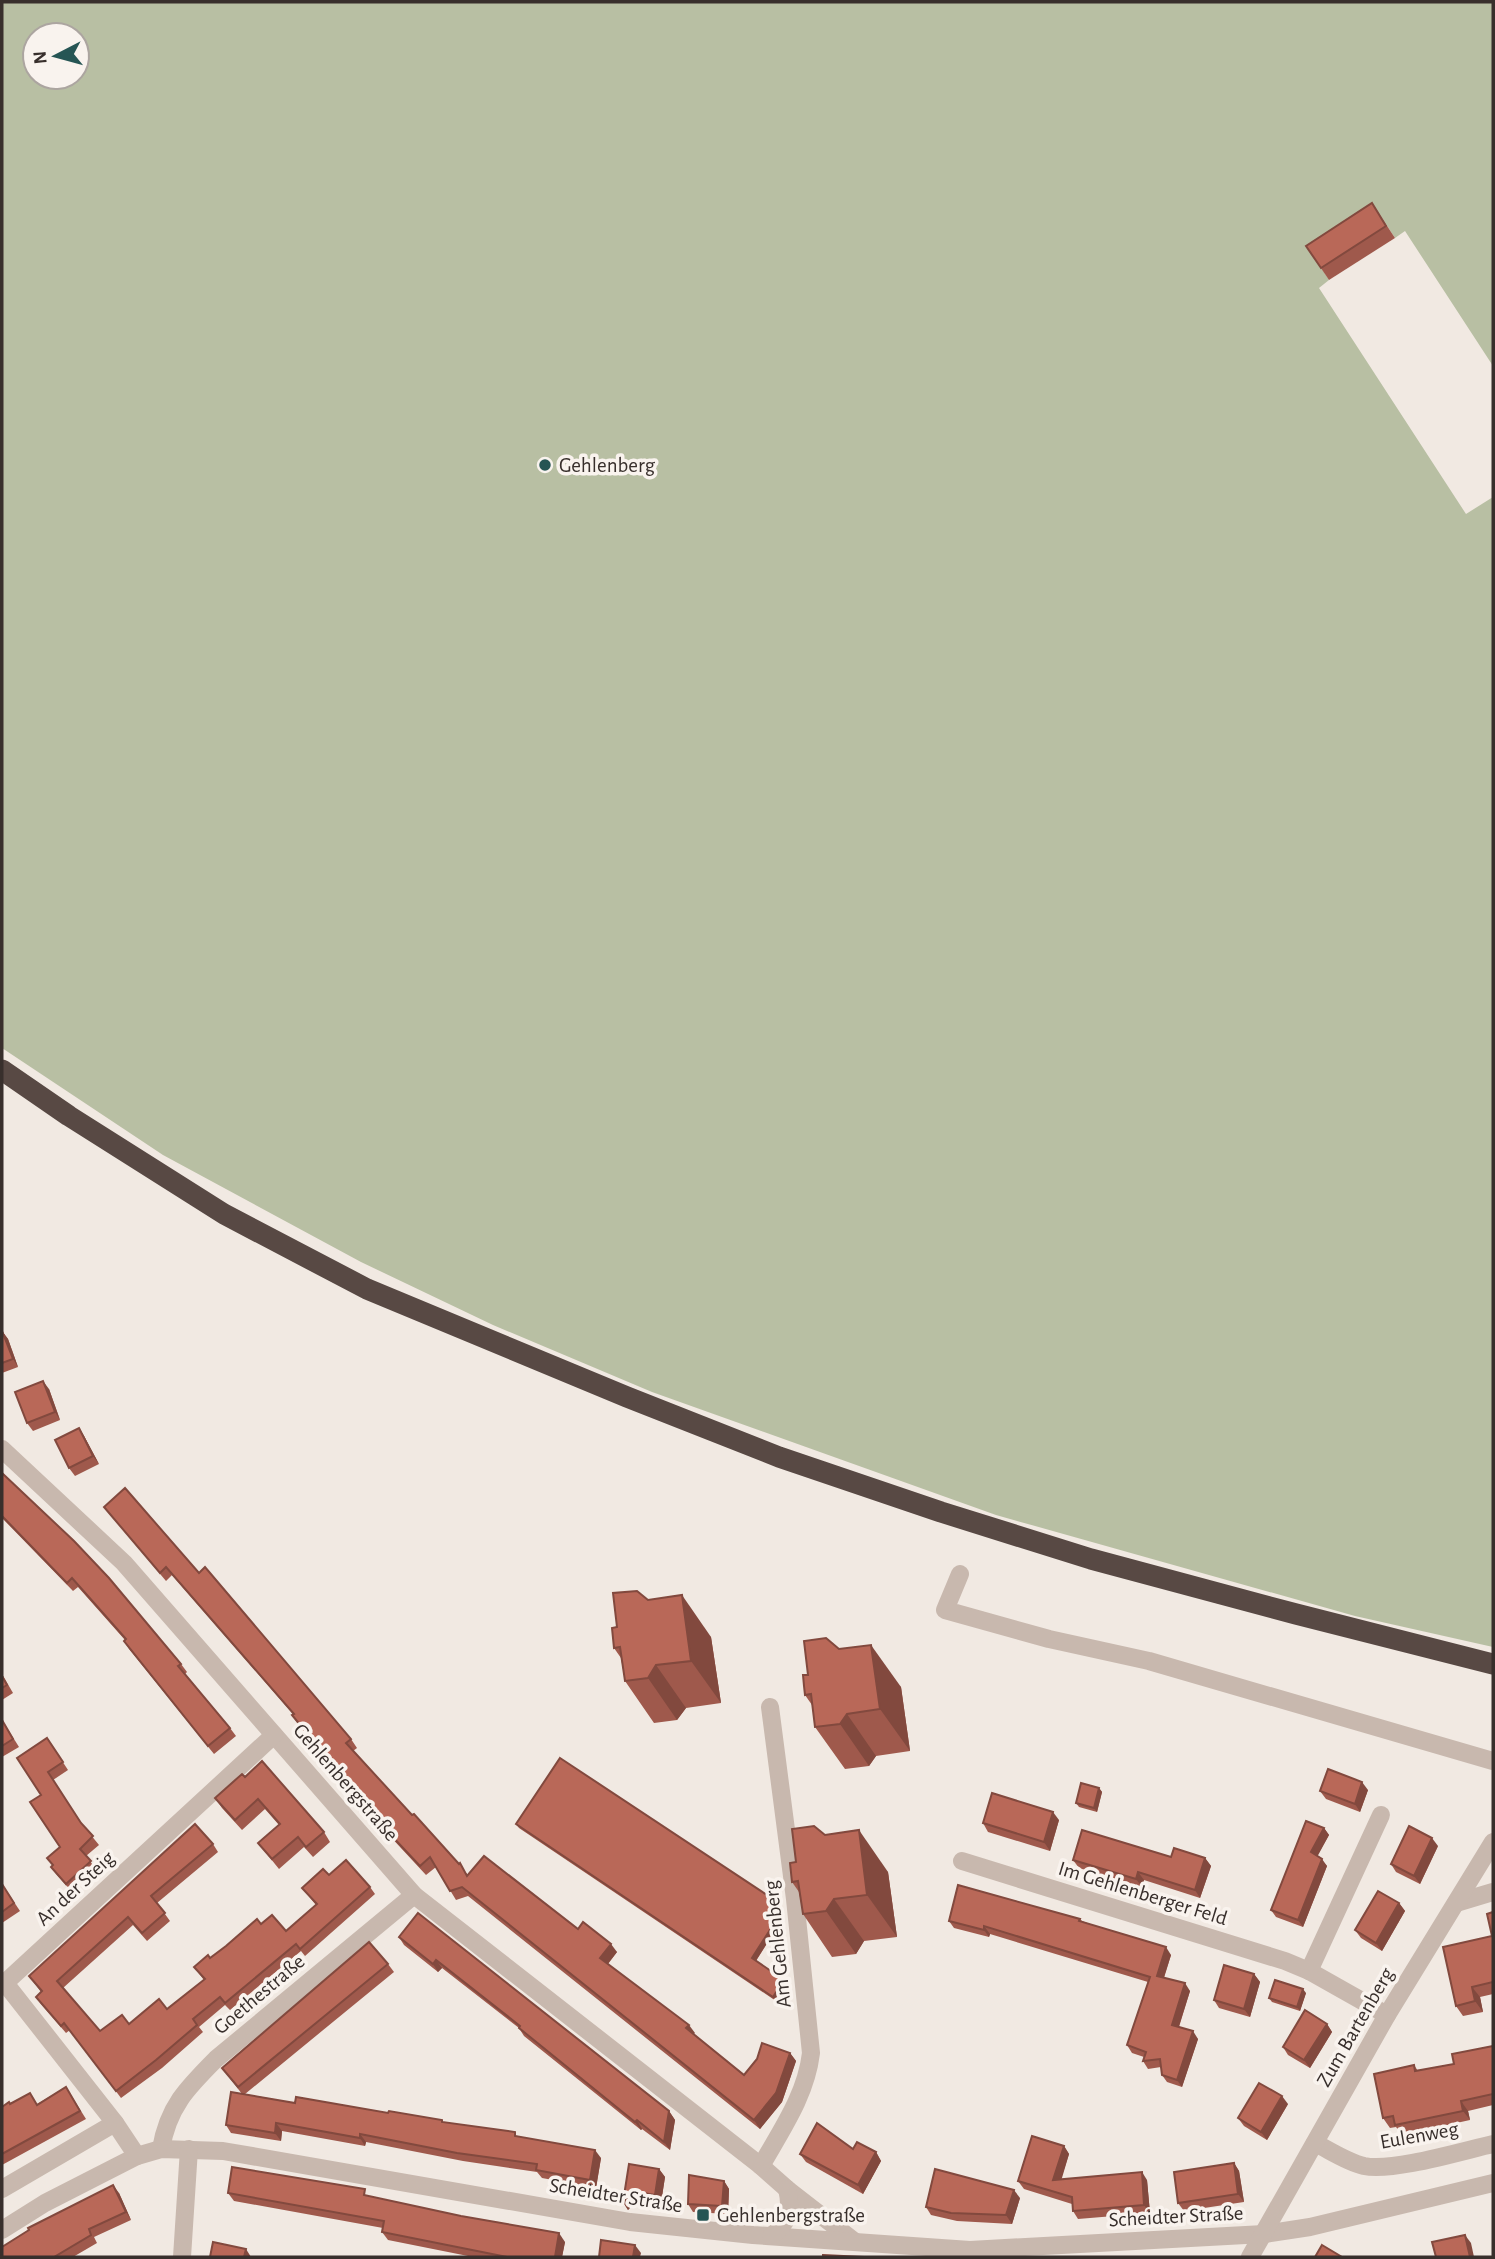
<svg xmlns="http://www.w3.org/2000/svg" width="1495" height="2259" font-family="'Alegreya Sans',sans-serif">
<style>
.green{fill:#b8bfa3;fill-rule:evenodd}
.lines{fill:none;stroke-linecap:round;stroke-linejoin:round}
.minor{stroke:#c8b8ae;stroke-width:18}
.highway{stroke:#584944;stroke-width:21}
.wall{fill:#9f594c}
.shaded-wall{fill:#82493e}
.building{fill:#b96858;stroke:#82493e;stroke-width:2}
.poi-dot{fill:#265554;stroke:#f9f3ee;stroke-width:2.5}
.labels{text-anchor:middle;stroke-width:7;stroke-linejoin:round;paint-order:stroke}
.poi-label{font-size:21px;fill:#382f2c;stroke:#f9f3ee;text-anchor:start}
.street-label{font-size:21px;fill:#382f2c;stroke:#f9f3ee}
</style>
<rect width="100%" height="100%" fill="#f1e9e2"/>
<path class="green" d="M2 2H1493V366L1405 231 1395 238 1380 215 1315 258 1329 280 1319 288 1466 514 1493 497V1647L1355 1616 996 1515 652 1392 493 1325 361 1262 163 1155 2 1048ZM35 35H77V77H35Z"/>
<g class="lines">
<g class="minor">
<path d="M2 1449 124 1563 414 1895 761 2166 787 2189 854 2241"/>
<path d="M960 1574 945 1610 1049 1639 1149 1661 1493 1761"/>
<path d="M962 1861 1285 1961 1309 1971 1387 2015"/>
<path d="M1456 1903 1493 1892"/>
<path d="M1309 1971 1381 1815"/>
<path d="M1315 2143C1331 2151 1347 2162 1364 2166 1393 2172 1462 2151 1493 2144"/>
<path d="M161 2149C168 2107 187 2088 216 2059L414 1895"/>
<path d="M137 2156 115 2123 5 1983 274 1735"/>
<path d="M761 2166C782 2129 806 2095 811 2053L795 1899 770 1707"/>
<path d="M2 2189 115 2123"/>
<path d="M2 2230 45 2203 137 2156 161 2149 223 2151 630 2222 753 2235 970 2250 1264 2234 1310 2227 1493 2183"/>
<path d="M771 2236C789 2223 792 2210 787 2189"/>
<path d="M182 2257 189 2149"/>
<path d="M1250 2257 1387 2015 1493 1842"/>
</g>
<path class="highway" d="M2 1070 69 1116 224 1214 367 1289 627 1397 779 1457 941 1512 1091 1559 1296 1614 1493 1664"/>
</g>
<g class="wall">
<path d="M1372 203 1395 238 1329 280 1306 246Z"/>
<path d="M2 1331 8 1339 18 1367 2 1373Z"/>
<path d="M49 1389 60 1420 33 1431 27 1423Z"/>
<path d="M79 1428 84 1436 99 1464 75 1476 69 1468Z"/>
<path d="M2 1473 181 1664 187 1672 185 1674 230 1728 236 1736 214 1754 129 1649 124 1641 125 1640 78 1587 73 1591 2 1518Z"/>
<path d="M104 1507 199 1573 351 1739 357 1748 353 1751 468 1875 578 1929 617 1952 608 1964 744 2075 790 2053 796 2061 782 2102 760 2129 468 1896 456 1900 436 1867 426 1875 349 1792 343 1784 346 1782 298 1724 292 1715 293 1714 172 1575 166 1581Z"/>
<path d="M648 1600 711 1637 721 1703 686 1708 677 1720 654 1723 625 1681 621 1658 614 1648 617 1627Z"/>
<path d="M839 1649 901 1687 910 1751 876 1756 869 1766 845 1769 815 1727 812 1705 805 1695 808 1675Z"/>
<path d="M2 1674 13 1693 2 1700Z"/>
<path d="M2 1720 19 1747 2 1757Z"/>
<path d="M47 1738 68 1770 53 1780 82 1824 99 1845 86 1856 96 1869 72 1892 57 1875 51 1867 53 1865 47 1858 60 1847 41 1795Z"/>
<path d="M245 1777 324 1832 330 1842 313 1857 304 1847 279 1869 258 1843 279 1825 265 1809 242 1830 222 1808 215 1798Z"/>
<path d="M1099 1788 1102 1792 1097 1812 1079 1807 1076 1803Z"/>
<path d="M1368 1790 1360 1812 1326 1799 1320 1791Z"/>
<path d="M1059 1820 1050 1851 988 1832 983 1823Z"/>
<path d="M516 1824 779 1905 770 1919 778 1926 756 1961 787 1984 776 2001 519 1828Z"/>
<path d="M1324 1828 1329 1835 1317 1856 1327 1866 1303 1927 1276 1917 1271 1910Z"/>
<path d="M825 1835 888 1872 897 1937 864 1941 856 1954 832 1957 803 1914 799 1892 792 1882 796 1862Z"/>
<path d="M213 1844 218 1852 157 1903 170 1921 147 1941 133 1925 63 1988 100 2031 129 2024 167 2009 204 1980 194 1967 210 1958 261 1924 286 1931 316 1905 302 1888 329 1875 370 1887 375 1894 305 1956 301 1951 230 2010 225 2005 199 2027 203 2032 162 2068 121 2098 70 2030 66 2033 41 2004 36 1997 41 1992 29 1976Z"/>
<path d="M1438 1846 1420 1884 1396 1872 1391 1864Z"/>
<path d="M1171 1857 1205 1858 1211 1866 1200 1898 1144 1880 1142 1887 1079 1868 1073 1860Z"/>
<path d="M2 1884 20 1911 2 1923Z"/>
<path d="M1399 1903 1405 1911 1382 1951 1361 1938 1355 1930Z"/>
<path d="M1493 1912V1994L1480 1997 1483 2012 1463 2016 1456 2006 1492 1936Z"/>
<path d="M418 1913 669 2111 675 2120 670 2150 642 2129 641 2130 524 2036 519 2028 442 1968 438 1972 404 1945 399 1937Z"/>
<path d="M1080 1919 1082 1921 1171 1955 1164 1978 1190 1991 1179 2027 1198 2039 1182 2087 1167 2082 1162 2075 1161 2067 1148 2069 1143 2061 1144 2057 1132 2053 1127 2045 1148 1982 990 1934 989 1937 954 1928 949 1921Z"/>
<path d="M388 1964 394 1972 245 2094 295 2103 388 2113 443 2122 518 2136 601 2158 596 2188 542 2178 537 2172 463 2161 366 2142 365 2146 282 2131 281 2141 231 2133 226 2125 242 2094 222 2068Z"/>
<path d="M1254 1974 1260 1982 1250 2017 1219 2008 1214 2000Z"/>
<path d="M1306 1993 1300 2011 1272 2002 1269 1998Z"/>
<path d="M1327 2024 1332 2032 1310 2068 1288 2055 1283 2047Z"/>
<path d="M1493 2046V2105L1468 2111 1470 2120 1402 2135 1396 2127 1390 2128 1383 2118 1414 2065 1418 2071 1454 2064Z"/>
<path d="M66 2087 86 2119 2 2165V2107L10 2104H37Z"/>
<path d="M1288 2104 1267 2140 1244 2126 1238 2118Z"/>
<path d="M1064 2146 1069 2154 1061 2179 1147 2180 1150 2213 1078 2219 1073 2211 1072 2204 1024 2189 1018 2181Z"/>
<path d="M853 2149 876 2152 881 2161 863 2194 806 2162 800 2154Z"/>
<path d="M1234 2163 1239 2171 1244 2202 1184 2211 1178 2203Z"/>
<path d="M629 2164 659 2169 665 2177 661 2203 638 2199 628 2210 623 2202Z"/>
<path d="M724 2181 729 2189 728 2214 693 2212 688 2204Z"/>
<path d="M119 2193 131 2220 94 2237 97 2243 73 2257H2Z"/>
<path d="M228 2193 370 2196 565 2242 562 2257H473L388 2240 382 2232 383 2228 234 2201Z"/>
<path d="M1020 2198 1012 2224 957 2221 931 2215 926 2207Z"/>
</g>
<g class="shaded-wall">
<path d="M2 1331 8 1339 18 1367 13 1359Z"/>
<path d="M43 1381 49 1389 60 1420 55 1412Z"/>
<path d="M79 1428 84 1436 99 1464 93 1456Z"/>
<path d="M682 1595 711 1637 721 1703 691 1661Z"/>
<path d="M871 1645 901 1687 910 1751 880 1709Z"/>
<path d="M656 1665 686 1708 677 1720 648 1678Z"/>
<path d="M847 1714 876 1756 869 1766 840 1724Z"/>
<path d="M1362 1782 1368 1790 1360 1812 1355 1804Z"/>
<path d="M1099 1788 1102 1792 1097 1812 1094 1808Z"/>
<path d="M1053 1812 1059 1820 1050 1851 1044 1842Z"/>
<path d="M1324 1828 1329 1835 1316 1859 1311 1852Z"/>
<path d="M859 1830 888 1872 897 1937 867 1895Z"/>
<path d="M1432 1838 1438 1846 1420 1884 1414 1876Z"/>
<path d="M1205 1858 1211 1866 1200 1898 1195 1890Z"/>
<path d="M1322 1859 1327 1866 1303 1927 1298 1920Z"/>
<path d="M1138 1872 1144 1880 1142 1887 1136 1879Z"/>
<path d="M834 1899 864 1941 856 1954 826 1911Z"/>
<path d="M776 1901 779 1905 769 1920 766 1916Z"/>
<path d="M1399 1903 1405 1911 1382 1951 1376 1943Z"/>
<path d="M775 1922 778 1926 755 1962 752 1958Z"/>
<path d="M984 1926 990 1934 989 1937 984 1930Z"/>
<path d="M611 1944 617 1952 606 1966 600 1958Z"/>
<path d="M1166 1947 1171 1955 1162 1983 1157 1976Z"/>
<path d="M436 1960 442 1968 438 1972 433 1964Z"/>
<path d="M1254 1974 1260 1982 1250 2017 1244 2009Z"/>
<path d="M784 1980 787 1984 776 2001 773 1997Z"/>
<path d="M1185 1983 1190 1991 1177 2032 1172 2025Z"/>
<path d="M1472 1987 1480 1997 1483 2012 1475 2001Z"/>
<path d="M1303 1989 1306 1993 1300 2011 1297 2007Z"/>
<path d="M1327 2024 1332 2032 1310 2068 1304 2060Z"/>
<path d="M689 2025 695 2033 692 2036 686 2028Z"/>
<path d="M1193 2031 1198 2039 1182 2087 1177 2080Z"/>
<path d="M790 2053 796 2061 782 2102 760 2129 754 2120Z"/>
<path d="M1282 2096 1288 2104 1267 2140 1261 2132Z"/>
<path d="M1461 2101 1468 2111 1470 2120 1463 2111Z"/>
<path d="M669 2111 675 2120 670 2150 664 2142Z"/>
<path d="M637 2120 642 2129 641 2130 635 2122Z"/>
<path d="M276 2123 282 2131 281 2141 275 2133Z"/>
<path d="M360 2134 366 2142 365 2146 360 2138Z"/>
<path d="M1064 2146 1069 2154 1059 2188 1053 2180Z"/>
<path d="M595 2150 601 2158 596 2188 590 2180Z"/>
<path d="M876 2152 881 2161 863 2194 858 2185Z"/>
<path d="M1234 2163 1239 2171 1244 2202 1238 2194Z"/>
<path d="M659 2169 665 2177 661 2203 655 2195Z"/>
<path d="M1142 2172 1147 2180 1150 2213 1144 2205Z"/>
<path d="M724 2181 729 2189 728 2214 722 2206Z"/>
<path d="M113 2185 119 2193 131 2220 126 2212Z"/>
<path d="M1014 2190 1020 2198 1012 2224 1006 2215Z"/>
<path d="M632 2191 638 2199 628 2210 623 2202Z"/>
<path d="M559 2233 565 2242 562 2257H555Z"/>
<path d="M1465 2235 1471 2243 1474 2257H1470Z"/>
<path d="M635 2245 641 2253 640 2257H633Z"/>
<path d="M246 2249 251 2257H244Z"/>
</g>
<g class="building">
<path d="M1372 203 1386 226 1321 268 1306 246Z"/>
<path d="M2 1331 13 1359 2 1363Z"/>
<path d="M43 1381 55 1412 27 1423 15 1392Z"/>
<path d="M79 1428 93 1456 69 1468 55 1440Z"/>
<path d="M2 1473 74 1541 109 1578 181 1664 178 1666 230 1728 208 1746 124 1641 126 1639 72 1578 67 1583 2 1516Z"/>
<path d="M125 1488 199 1573 205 1567 351 1739 346 1743 412 1815 414 1814 459 1864 460 1863 467 1876 484 1856 578 1929 583 1922 611 1944 600 1958 689 2025 686 2028 744 2075 757 2059 762 2043 790 2053 776 2093 754 2120 462 1887 450 1891 430 1857 420 1866 343 1784 346 1781 292 1715 294 1714 166 1567 160 1573 104 1507Z"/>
<path d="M637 1591 648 1600 682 1595 691 1661 656 1665 648 1678 625 1681 620 1647 614 1648 612 1628 617 1627 613 1593Z"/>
<path d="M826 1638 839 1649 871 1645 880 1709 847 1714 840 1724 815 1727 811 1694 805 1695 804 1686 803 1675H808L804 1641Z"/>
<path d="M2 1676 7 1685 2 1688Z"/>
<path d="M2 1720 13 1739 2 1746Z"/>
<path d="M47 1738 63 1762 48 1772 81 1823 93 1836 80 1849 91 1861 66 1884 51 1867 53 1865 47 1858 60 1847 30 1802 41 1795 17 1758Z"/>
<path d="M560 1758 776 1901 766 1916 775 1922 752 1958 784 1980 773 1997 516 1824Z"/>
<path d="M262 1761 324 1832 306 1847 298 1837 272 1859 258 1843 280 1824 258 1799 235 1820 215 1798 242 1774 245 1777Z"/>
<path d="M1328 1769 1362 1782 1355 1804 1320 1791Z"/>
<path d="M1081 1783 1099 1788 1094 1808 1076 1803Z"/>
<path d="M992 1793 1053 1812 1044 1842 983 1823Z"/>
<path d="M1306 1821 1324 1828 1311 1852 1322 1859 1298 1920 1271 1910Z"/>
<path d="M195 1824 213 1844 151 1896 165 1913 142 1933 128 1917 57 1981 100 2031 122 2015 129 2024 159 1999 167 2009 205 1979 194 1967 208 1955 210 1958 226 1946 257 1919 261 1924 272 1915 286 1931 317 1904 302 1888 323 1869 329 1875 346 1860 370 1887 300 1949 296 1944 225 2003 220 1997 193 2019 197 2025 156 2060 116 2091 64 2023 61 2026 36 1997 42 1991 29 1976Z"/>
<path d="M814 1826 825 1835 859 1830 867 1895 834 1899 826 1911 803 1914 798 1881 792 1882 790 1863 796 1862 792 1829Z"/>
<path d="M1409 1826 1432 1838 1414 1876 1391 1864Z"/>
<path d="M1082 1830 1171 1857 1174 1848 1205 1858 1195 1890 1138 1872 1136 1879 1073 1860Z"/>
<path d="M2 1884 14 1903 2 1912Z"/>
<path d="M958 1885 1080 1919 1079 1921 1166 1947 1157 1976 1185 1983 1172 2025 1193 2031 1177 2080 1162 2075 1160 2059 1143 2061 1146 2052 1127 2045 1150 1977 984 1926V1930L949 1921Z"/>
<path d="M1378 1891 1399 1903 1376 1943 1355 1930Z"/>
<path d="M1493 1912V1982L1472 1987 1475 2001 1456 2006 1443 1947 1492 1936 1487 1914Z"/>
<path d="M418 1913 669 2111 664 2142 637 2120 635 2122 519 2028 520 2026 436 1960 433 1964 399 1937Z"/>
<path d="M369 1942 388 1964 238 2087 222 2068Z"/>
<path d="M1224 1965 1254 1974 1244 2009 1214 2000Z"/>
<path d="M1275 1980 1303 1989 1297 2007 1269 1998Z"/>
<path d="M1305 2010 1327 2024 1304 2060 1283 2047Z"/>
<path d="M1493 2046V2094L1461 2101 1463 2111 1395 2125 1393 2116 1383 2118 1374 2074 1414 2065 1415 2071 1454 2064 1452 2054Z"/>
<path d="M1259 2083 1282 2096 1261 2132 1238 2118Z"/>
<path d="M66 2087 80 2111 2 2154V2107L9 2102 10 2104 30 2093 37 2105Z"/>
<path d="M231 2092 295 2103 296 2097 388 2113 389 2111 442 2120V2122L515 2132V2136L595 2150 590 2180 536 2170 537 2164 457 2153 360 2134V2138L276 2123 275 2133 226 2125Z"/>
<path d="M817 2123 853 2149 857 2142 876 2152 858 2185 800 2154Z"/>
<path d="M1032 2136 1064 2146 1053 2180 1142 2172 1144 2205 1073 2211 1072 2197 1018 2181Z"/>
<path d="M1234 2163 1238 2194 1178 2203 1174 2172Z"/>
<path d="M629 2164 659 2169 655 2195 632 2191 623 2202Z"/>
<path d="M232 2167 365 2189 364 2195 461 2216 559 2233 555 2257H507L382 2232 384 2221 228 2193Z"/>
<path d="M935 2169 1014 2190 1006 2215 951 2213 926 2207Z"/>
<path d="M689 2175 724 2181 722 2206 688 2204Z"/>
<path d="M113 2185 126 2212 89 2229 91 2235 54 2257H2V2247L29 2230 28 2228Z"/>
<path d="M1465 2235 1470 2257H1436L1432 2242Z"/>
<path d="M601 2240 635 2245 633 2257H599Z"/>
<path d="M213 2242 246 2249 244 2257H210Z"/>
<path d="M1322 2245 1342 2257H1315Z"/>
<path d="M823 2255 864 2257H823Z"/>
</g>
<g class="poi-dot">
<circle cx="545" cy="465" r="7"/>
<rect x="696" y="2208" width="14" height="14" rx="3.5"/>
</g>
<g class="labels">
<g class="poi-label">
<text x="559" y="472">Gehlenberg</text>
<text x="717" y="2222">Gehlenbergstraße</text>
</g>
<g class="street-label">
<text transform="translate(346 1782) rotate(49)" y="7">Gehlenbergstraße</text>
<text transform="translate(75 1888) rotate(-43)" y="7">An der Steig</text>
<text transform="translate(1143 1893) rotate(17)" y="7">Im Gehlenberger Feld</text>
<text transform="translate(777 1944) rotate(-96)" y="7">Am Gehlenberg</text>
<text transform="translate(259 1994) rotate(-40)" y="7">Goethestraße</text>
<text transform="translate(1355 2027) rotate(-60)" y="7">Zum Bartenberg</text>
<text transform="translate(1419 2135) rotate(-10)" y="7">Eulenweg</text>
<text transform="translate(616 2195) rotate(9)" y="7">Scheidter Straße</text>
<text transform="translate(1176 2216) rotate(-3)" y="7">Scheidter Straße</text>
</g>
</g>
<rect width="1495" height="2259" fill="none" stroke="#382f2c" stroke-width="7"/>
<g transform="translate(56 56) rotate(264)"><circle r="33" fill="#f9f3ee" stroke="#aca5a0" stroke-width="2"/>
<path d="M0-5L12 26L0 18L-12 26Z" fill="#265554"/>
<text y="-10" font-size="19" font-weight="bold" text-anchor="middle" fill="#382f2c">N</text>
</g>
</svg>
